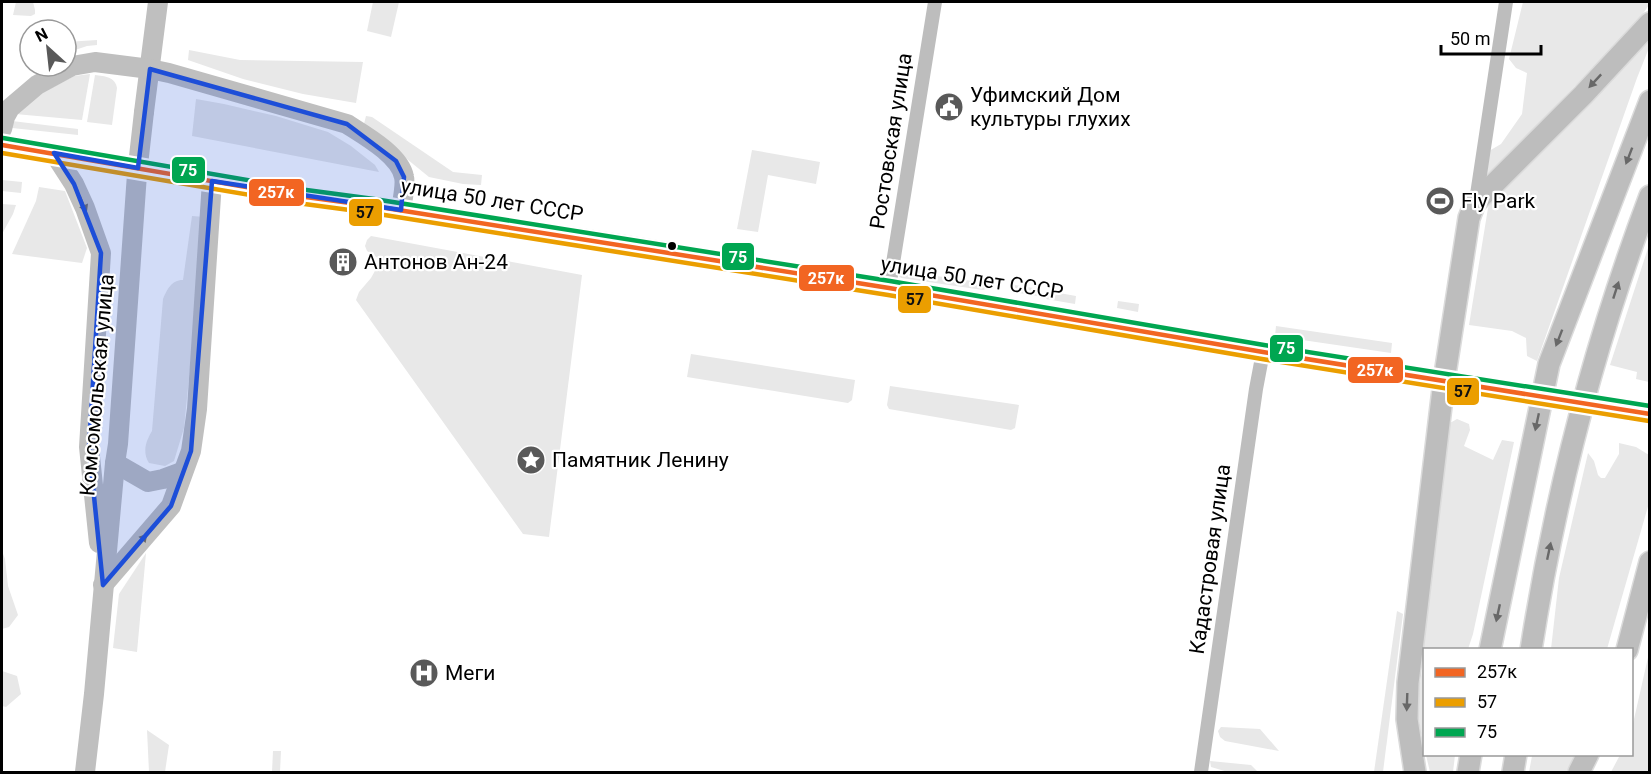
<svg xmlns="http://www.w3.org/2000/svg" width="1651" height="774" font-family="Roboto,sans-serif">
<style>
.green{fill:#e8e8e8}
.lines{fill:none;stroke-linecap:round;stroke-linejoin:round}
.primary-casing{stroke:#dbdbdb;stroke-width:24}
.minor{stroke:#bdbdbd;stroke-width:14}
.secondary{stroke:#bfbfbf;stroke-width:20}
.primary{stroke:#bdbdbd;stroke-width:21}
.secondary-bridge{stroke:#bfbfbf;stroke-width:20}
.bus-1-casing{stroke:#fff;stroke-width:9}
.bus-2-casing{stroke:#fff;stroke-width:9}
.bus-3-casing{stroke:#fff;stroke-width:9}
.bus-1{stroke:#f26522;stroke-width:4.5}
.bus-2{stroke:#eb9e00;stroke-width:4.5}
.bus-3{stroke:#00a651;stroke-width:4.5}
.oneway{fill:#686868}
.oneway2{fill:#696969}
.marked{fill:#1d4ed8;fill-opacity:0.2;stroke:#1d4ed8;stroke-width:4.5;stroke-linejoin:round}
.bus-dot{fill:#000;stroke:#fff;stroke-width:2}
.labels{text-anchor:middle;stroke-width:4.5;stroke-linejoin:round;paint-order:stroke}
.poi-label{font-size:21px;fill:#000;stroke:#fff;text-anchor:start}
.street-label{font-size:21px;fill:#000;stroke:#fff}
.line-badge{stroke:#fff;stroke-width:2}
.badge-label{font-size:16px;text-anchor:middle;font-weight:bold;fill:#fff}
.pale-badge-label{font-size:16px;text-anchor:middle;font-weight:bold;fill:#111}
</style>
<rect width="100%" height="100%" fill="#fff"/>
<g class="green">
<path d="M16 2H33L35 10V14L31 16 13 15Z"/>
<path d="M373 2H399L391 37 367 31Z"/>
<path d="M1523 2H1649V5L1640 18 1484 181 1489 151 1501 144 1522 114 1527 73 1516 68 1509 59Z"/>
<path d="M1649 33V48L1637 78 1537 361 1527 356 1526 338 1512 331 1469 325 1488 208 1497 189Z"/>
<path d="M97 40V45L87 46 66 53V42Z"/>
<path d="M189 50 240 60 363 62 356 103 303 94 243 79 188 60Z"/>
<path d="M90 74 82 120 15 114 25 102 74 76Z"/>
<path d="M95 75C105 76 115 77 117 88L112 125 87 122Z"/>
<path d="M196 99 224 104 276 116 328 132 351 146 375 165 379 172 192 136Z"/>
<path d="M366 116 372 117 453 172 482 175 481 185 463 184 429 177 364 124Z"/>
<path d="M12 121 78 129V135L12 128Z"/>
<path d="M752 150 820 162 816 184 768 175 758 232 737 229Z"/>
<path d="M2 180 22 182 21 193 2 191Z"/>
<path d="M39 187 65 191 87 248 82 263 12 254 36 201Z"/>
<path d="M2 204 16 205 13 214 2 234Z"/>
<path d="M192 216 205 217 184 428 174 461 165 466 149 463C142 452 146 441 152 431L163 299C167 290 171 280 183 280Z"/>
<path d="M371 236 582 275 549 537 523 534 356 300 359 292 371 278 381 260 367 251 365 246 367 240Z"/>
<path d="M1649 245V382L1636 379 1637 372 1610 365Z"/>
<path d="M900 271 987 283 986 289 983 290 901 278 899 276Z"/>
<path d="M1014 285 1040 289 1038 296 1013 292Z"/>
<path d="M1048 291 1076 296 1075 304 1046 299Z"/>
<path d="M1118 301 1139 304 1138 312 1117 308Z"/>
<path d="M1276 326 1392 343 1391 353 1275 336Z"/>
<path d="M691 354 855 380 852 400 848 403 687 377Z"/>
<path d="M890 386 1019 405 1015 428 1011 430 889 409 887 405Z"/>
<path d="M1457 419 1469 424 1470 430 1464 446 1493 460 1502 440 1514 442 1473 634 1468 649 1424 650V653L1418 640 1443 434 1450 423Z"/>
<path d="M1619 443 1636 447 1649 455V503L1607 649H1551L1559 578 1588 453 1594 461 1598 475 1601 478H1605L1619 454Z"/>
<path d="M2 551 5 559 8 586 18 615 9 627 2 629Z"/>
<path d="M146 553 137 652 113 648 119 594Z"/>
<path d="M1397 611 1403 614 1383 772H1374Z"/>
<path d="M1649 653V772H1611L1620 755 1632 754V728Z"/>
<path d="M1422 670H1424V747C1417 719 1417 699 1422 670Z"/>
<path d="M2 671 17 676 21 694 6 707 2 706Z"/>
<path d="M1221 727 1260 729 1279 751 1225 741 1220 737 1218 731Z"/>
<path d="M147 730 169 745 165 772H149Z"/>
<path d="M273 751H281L280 772H272Z"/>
<path d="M1426 755H1455L1453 772H1430Z"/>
<path d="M1534 755 1561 756 1572 755 1575 758 1567 772H1529L1532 756Z"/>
<path d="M1210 761 1251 765 1258 772H1228L1211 767Z"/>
</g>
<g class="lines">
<g class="primary-casing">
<g id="primary">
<path d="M1490 650 1549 364 1650 101"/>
<path d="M1531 650C1555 495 1595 342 1650 196"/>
<path d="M1627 650 1650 562"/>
<path d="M1415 772 1407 719 1408 683 1444 381 1469 218 1475 203 1583 95 1650 23"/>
<path d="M1468 772 1471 754"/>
<path d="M1513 772 1516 754"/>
<path d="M1579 772 1588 754"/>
</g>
</g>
<g class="minor">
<path d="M1476 201 1506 2"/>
<path d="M889 288 935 2"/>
<path d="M1201 772 1256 389 1263 352"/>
</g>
<g class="secondary">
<path d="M144 112 158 2"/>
<path d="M2 129 5 117 10 108 37 85 72 66 95 62 150 69 169 73 347 124C364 135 400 155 404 177 406 185 402 202 401 210"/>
<path d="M2 145 298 196 373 206 619 244 889 288 1263 352 1478 386"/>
<path d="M54 153 74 184 85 208 101 253 89 447 99 543"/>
<path d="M115 463 148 482 163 479 182 472"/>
<path d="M103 585 171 506 191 451 197 409 212 181"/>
<path d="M85 772 94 694 115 463 118 444 137 174"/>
</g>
<use href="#primary" class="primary"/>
<g class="secondary-bridge">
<path d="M137 174 144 112"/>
<path d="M1478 386 1649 414"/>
</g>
<g class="bus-1-casing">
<path id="bus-1" d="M2 145 298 196 373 206 889 288 1263 352 1650 414"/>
</g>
<g class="bus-2-casing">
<path id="bus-2" d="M2 153 297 203 372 213 888 295 1262 359 1649 421"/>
</g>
<g class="bus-3-casing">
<path id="bus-3" d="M3 138 299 189 374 199 890 281 1264 345 1650 406"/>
</g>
<use href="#bus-1" class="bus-1"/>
<use href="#bus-2" class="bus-2"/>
<use href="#bus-3" class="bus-3"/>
</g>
<defs><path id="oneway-solid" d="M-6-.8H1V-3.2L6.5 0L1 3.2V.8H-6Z" transform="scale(1.5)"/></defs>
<g class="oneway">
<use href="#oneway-solid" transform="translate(1595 81) rotate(133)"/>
<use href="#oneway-solid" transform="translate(1629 156) rotate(111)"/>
<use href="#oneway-solid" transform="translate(1616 290) rotate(-72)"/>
<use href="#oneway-solid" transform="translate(1559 338) rotate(111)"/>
<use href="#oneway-solid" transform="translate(1537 422) rotate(102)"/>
<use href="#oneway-solid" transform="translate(1549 551) rotate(-78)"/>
<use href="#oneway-solid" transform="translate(1498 613) rotate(102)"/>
<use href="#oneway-solid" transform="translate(1407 702) rotate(92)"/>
</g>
<g class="oneway2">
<use href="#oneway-solid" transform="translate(83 204) rotate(67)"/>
<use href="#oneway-solid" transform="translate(141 541) rotate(-49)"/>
</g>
<path class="marked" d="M150 69 347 124 396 161 404 177 401 210 212 181 191 451 171 506 103 585 89 447 101 253 74 184 54 153 138 168Z"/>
<defs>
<g id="civic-disc" transform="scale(1.5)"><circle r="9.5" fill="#595959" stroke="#fff"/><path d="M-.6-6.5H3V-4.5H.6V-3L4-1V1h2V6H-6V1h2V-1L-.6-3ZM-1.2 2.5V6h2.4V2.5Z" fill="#fff"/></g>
<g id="stadium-disc" transform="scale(1.5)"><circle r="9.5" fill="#595959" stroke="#fff"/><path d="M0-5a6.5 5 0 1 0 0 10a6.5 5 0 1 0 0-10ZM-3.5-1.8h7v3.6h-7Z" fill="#fff"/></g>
<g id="building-disc" transform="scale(1.5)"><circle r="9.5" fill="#595959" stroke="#fff"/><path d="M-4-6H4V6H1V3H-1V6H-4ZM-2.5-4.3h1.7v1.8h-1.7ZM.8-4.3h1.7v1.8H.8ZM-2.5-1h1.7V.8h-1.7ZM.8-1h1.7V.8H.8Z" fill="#fff"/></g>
<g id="sight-disc" transform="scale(1.5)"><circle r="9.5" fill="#595959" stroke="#fff"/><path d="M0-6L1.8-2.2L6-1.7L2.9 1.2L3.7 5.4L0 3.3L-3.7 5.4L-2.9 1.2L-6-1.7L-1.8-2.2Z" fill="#fff"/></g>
<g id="hospital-disc" transform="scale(1.5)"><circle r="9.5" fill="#595959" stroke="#fff"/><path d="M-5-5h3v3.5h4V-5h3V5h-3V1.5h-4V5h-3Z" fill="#fff"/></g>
</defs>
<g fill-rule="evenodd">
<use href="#civic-disc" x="949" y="107"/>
<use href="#stadium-disc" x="1440" y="201"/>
<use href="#building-disc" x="343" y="262"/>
<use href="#sight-disc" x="531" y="460"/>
<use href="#hospital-disc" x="424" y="673"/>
</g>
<circle class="bus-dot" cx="672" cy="246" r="5"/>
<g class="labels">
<g class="poi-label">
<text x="970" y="102">Уфимский Дом<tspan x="970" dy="24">культуры глухих</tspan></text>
<text x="1461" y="208">Fly Park</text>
<text x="364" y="269">Антонов Ан-24</text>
<text x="552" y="467">Памятник Ленину</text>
<text x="445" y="680">Меги</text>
</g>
<g class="street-label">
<text transform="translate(891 141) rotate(-81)" y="7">Ростовская улица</text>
<text transform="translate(492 200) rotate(9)" y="7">улица 50 лет СССР</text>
<text transform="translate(972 278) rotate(9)" y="7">улица 50 лет СССР</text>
<text transform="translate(97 385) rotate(-85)" y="7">Комсомольская улица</text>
<text transform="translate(1210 559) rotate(-82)" y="7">Кадастровая улица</text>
</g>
</g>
<g class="line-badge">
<rect x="171" y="156" width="35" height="28" rx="6" fill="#00a651"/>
<rect x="248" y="178" width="57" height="29" rx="6" fill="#f26522"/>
<rect x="348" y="198" width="35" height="29" rx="6" fill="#eb9e00"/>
<rect x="721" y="242" width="34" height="29" rx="6" fill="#00a651"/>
<rect x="798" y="264" width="57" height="28" rx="6" fill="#f26522"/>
<rect x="897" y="285" width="35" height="29" rx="6" fill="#eb9e00"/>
<rect x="1269" y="334" width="35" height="29" rx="6" fill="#00a651"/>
<rect x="1347" y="356" width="57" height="28" rx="6" fill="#f26522"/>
<rect x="1446" y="377" width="34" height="29" rx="6" fill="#eb9e00"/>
</g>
<g class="badge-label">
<text x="188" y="176">75</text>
<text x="276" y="198">257к</text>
<text x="738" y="263">75</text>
<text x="826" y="284">257к</text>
<text x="1286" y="354">75</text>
<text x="1375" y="376">257к</text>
</g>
<g class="pale-badge-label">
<text x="365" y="218">57</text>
<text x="915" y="305">57</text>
<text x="1463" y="397">57</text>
</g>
<rect width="1651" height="774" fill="none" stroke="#000000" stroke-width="6"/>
<rect x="1423" y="648" width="210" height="108" fill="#ffffff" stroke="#999999" stroke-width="1.5"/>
<rect x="1435" y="668" width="30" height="9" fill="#f26522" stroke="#999999" stroke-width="1.5"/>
<text x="1477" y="678" font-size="18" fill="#000000">257к</text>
<rect x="1435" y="698" width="30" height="9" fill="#eb9e00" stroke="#999999" stroke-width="1.5"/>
<text x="1477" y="708" font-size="18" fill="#000000">57</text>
<rect x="1435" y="728" width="30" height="9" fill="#00a651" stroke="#999999" stroke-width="1.5"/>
<text x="1477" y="738" font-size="18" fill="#000000">75</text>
<g transform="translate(48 48) rotate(333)"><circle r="28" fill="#ffffff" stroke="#999999" stroke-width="1.5"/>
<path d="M0-4.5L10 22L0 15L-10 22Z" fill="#595959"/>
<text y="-9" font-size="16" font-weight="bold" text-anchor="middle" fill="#000000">N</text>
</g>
<path d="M1441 45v9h100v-9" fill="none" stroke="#000000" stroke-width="3"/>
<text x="1450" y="45" font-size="18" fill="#000000" stroke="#ffffff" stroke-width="4.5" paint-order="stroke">50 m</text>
</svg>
